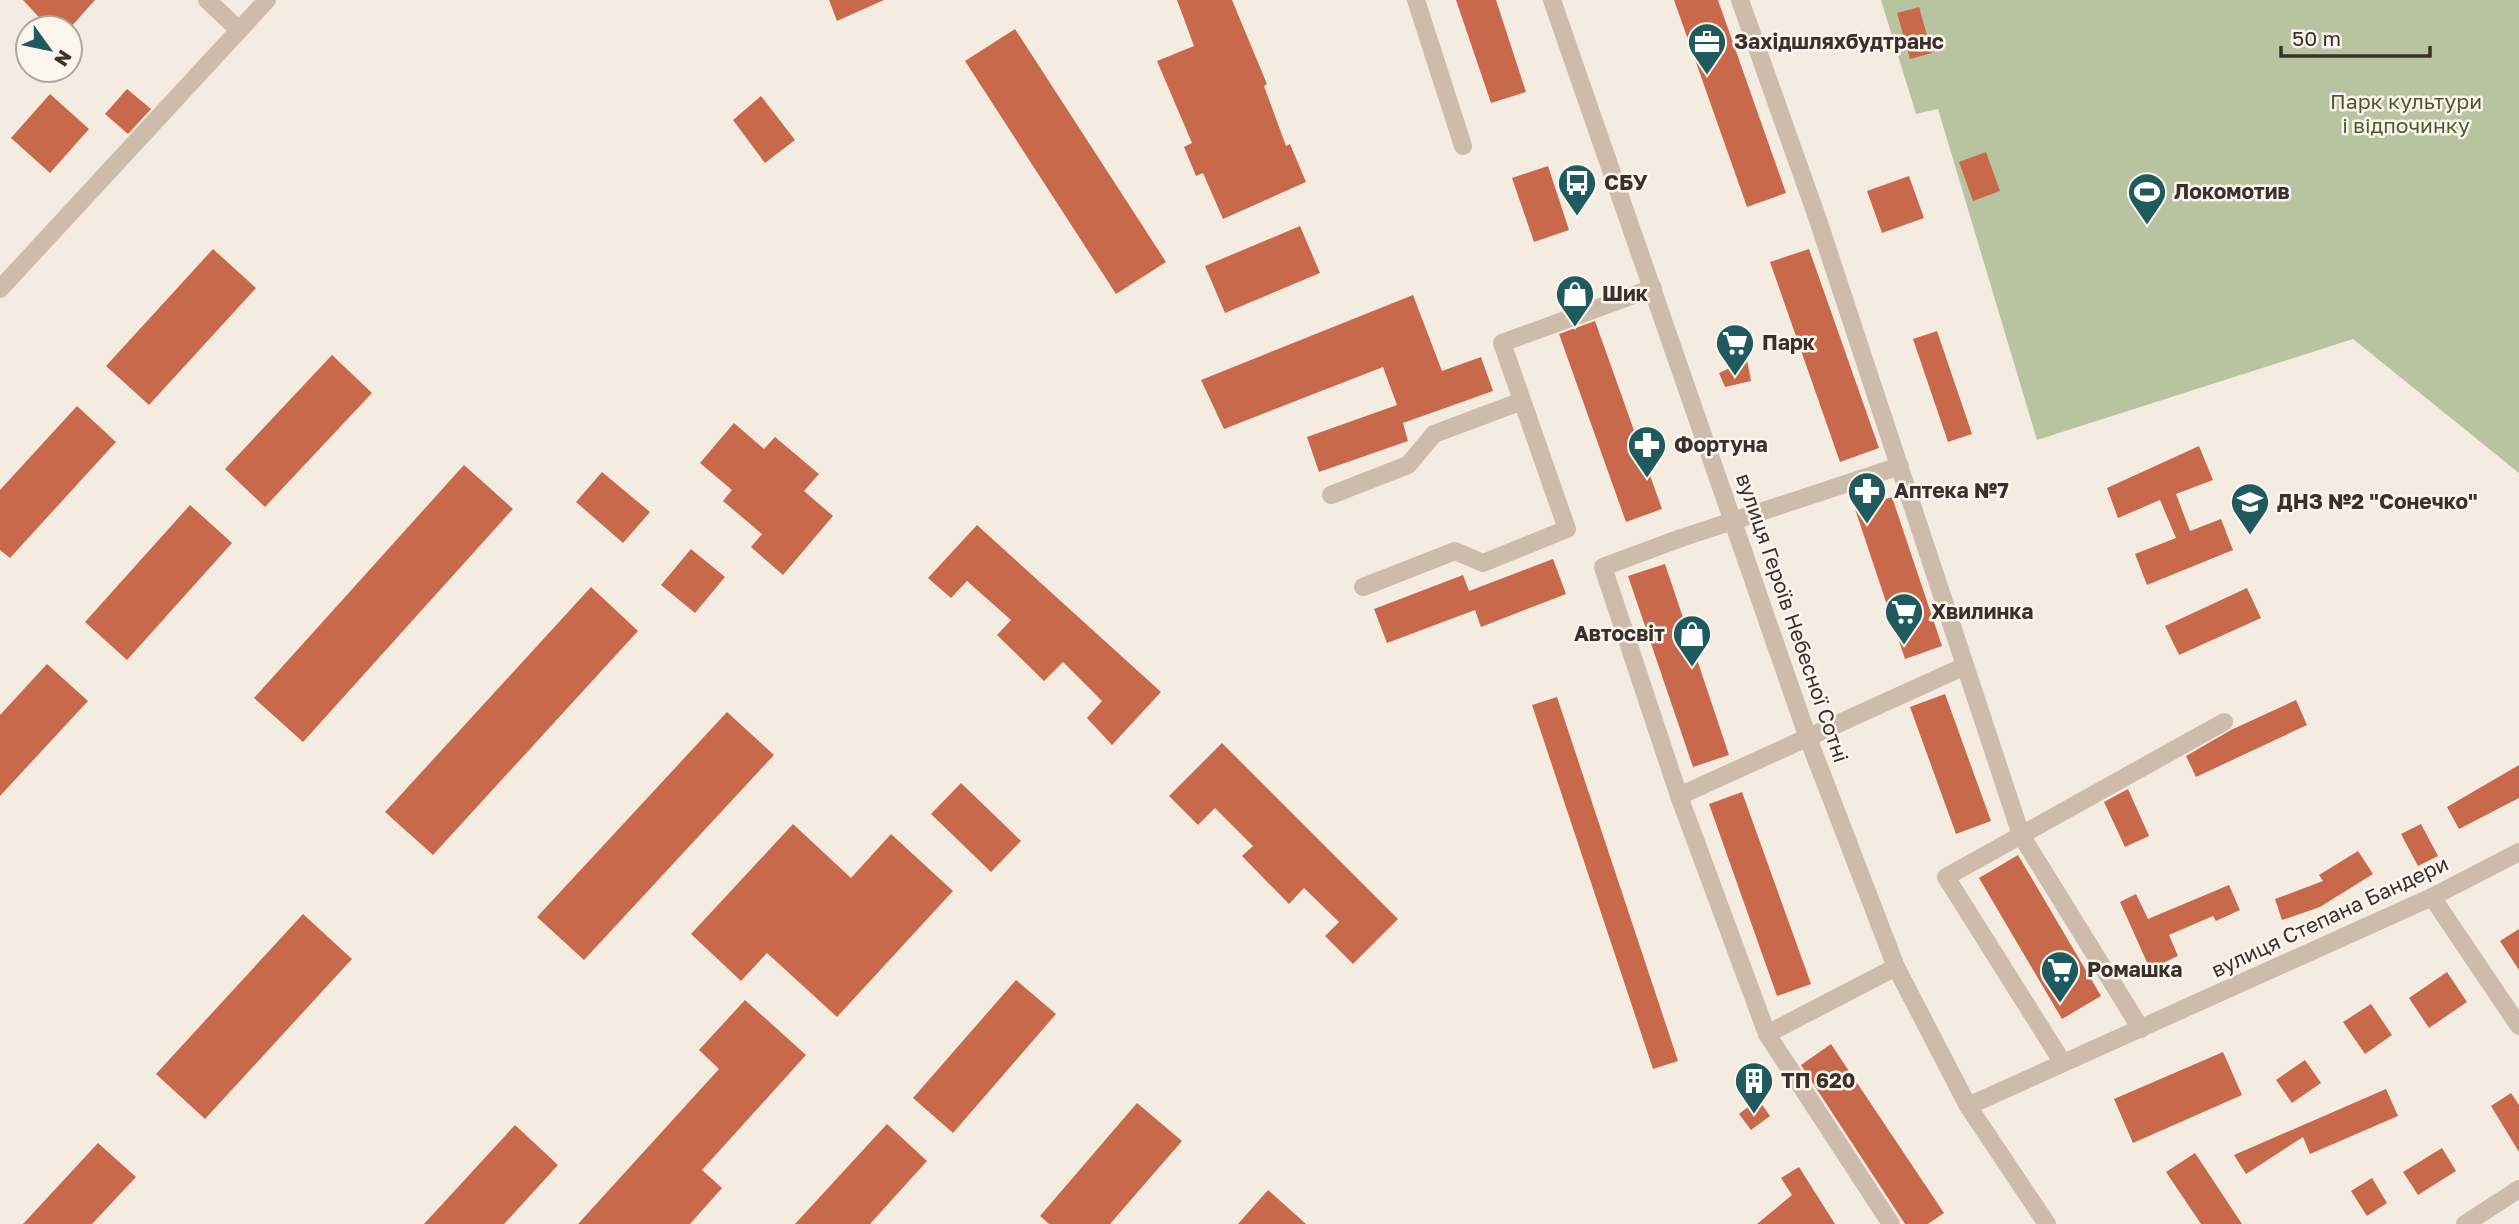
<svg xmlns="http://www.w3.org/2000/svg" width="2519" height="1224" font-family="'Golos Text',sans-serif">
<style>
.green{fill:#b8c4a0}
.building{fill:#c8694b}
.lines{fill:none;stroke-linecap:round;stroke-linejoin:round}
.minor{stroke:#cdbbac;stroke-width:18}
.labels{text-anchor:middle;stroke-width:5;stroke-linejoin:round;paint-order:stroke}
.poi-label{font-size:21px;font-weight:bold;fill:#3b302b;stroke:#fbf5ee;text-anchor:start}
.park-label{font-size:21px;fill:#4a5a2e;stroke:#fbf5ee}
.street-label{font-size:21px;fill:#3b302b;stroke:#fbf5ee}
</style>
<rect width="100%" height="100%" fill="#f4ebe1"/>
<path class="green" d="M1881 0H2519V473L2353 339 2037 440 1938 109 1916 114Z"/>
<g class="building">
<path d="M23 0H95L70 28H49Z"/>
<path d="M829 0H884L837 21Z"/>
<path d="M1177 0H1232L1267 84 1264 86 1286 146 1290 144 1306 182 1223 219 1203 173 1196 176 1184 147 1192 143 1157 61 1194 46Z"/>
<path d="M1456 0H1496L1526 92 1491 103Z"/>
<path d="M1674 0H1718L1786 193 1747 207Z"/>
<path d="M1919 7 1932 53 1910 59 1897 13Z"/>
<path d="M1015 29 1166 262 1116 294 965 61Z"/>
<path d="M127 89 151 109 128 134 105 114Z"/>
<path d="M50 94 89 129 50 173 11 138Z"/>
<path d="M761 96 795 140 765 163 733 120Z"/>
<path d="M1986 152 2000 191 1973 201 1959 162Z"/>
<path d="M1548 166 1569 230 1534 242 1512 178Z"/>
<path d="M1909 176 1924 218 1882 233 1867 191Z"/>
<path d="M1300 226 1320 273 1225 313 1205 266Z"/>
<path d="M213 249 256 288 149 405 106 366Z"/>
<path d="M1809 249 1879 448 1840 462 1770 262Z"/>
<path d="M1413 295 1442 371 1481 357 1493 391 1403 423 1408 441 1319 472 1307 437 1397 405 1383 367 1224 429 1201 380Z"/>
<path d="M1595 321 1662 509 1626 522 1559 334Z"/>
<path d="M1937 331 1972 434 1948 442 1913 339Z"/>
<path d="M332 355 372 393 265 507 225 469Z"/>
<path d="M1747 360 1751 381 1725 387 1719 373Z"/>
<path d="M77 406 116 442 10 558 0 550V490Z"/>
<path d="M734 423 764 449 775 437 819 474 804 491 833 516 783 575 751 547 762 534 723 501 732 490 700 463Z"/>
<path d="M2199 446 2213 480 2176 494 2190 531 2221 519 2233 550 2147 585 2135 554 2176 538 2160 500 2118 518 2107 488Z"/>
<path d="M464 465 513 509 303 742 254 698Z"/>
<path d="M602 472 650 512 623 543 576 502Z"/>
<path d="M1892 497 1942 646 1905 659 1855 509Z"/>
<path d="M190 505 232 543 127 660 85 622Z"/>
<path d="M977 525 1161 692 1112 745 1087 718 1102 701 1063 662 1044 681 997 635 1011 620 967 581 951 598 928 578Z"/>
<path d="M691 549 725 577 695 613 661 585Z"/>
<path d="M1553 559 1566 594 1481 627 1475 610 1387 643 1374 609 1463 575 1469 591Z"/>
<path d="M1665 564 1729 755 1693 767 1628 576Z"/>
<path d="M591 587 638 631 433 855 385 812Z"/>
<path d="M2247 588 2261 618 2179 655 2165 626Z"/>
<path d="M47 664 88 701 0 796V715Z"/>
<path d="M1945 694 1991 821 1956 834 1910 707Z"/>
<path d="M1557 697 1678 1061 1653 1069 1532 705Z"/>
<path d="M2296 700 2307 725 2196 777 2186 756 2231 730Z"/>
<path d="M727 712 774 755 584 960 537 917Z"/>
<path d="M1222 743 1398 919 1353 964 1325 936 1339 922 1304 888 1289 904 1242 856 1253 846 1215 808 1198 825 1169 796Z"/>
<path d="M2519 765V798L2459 829 2447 807Z"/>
<path d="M961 783 1021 841 991 872 931 814Z"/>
<path d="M2128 789 2149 836 2125 847 2104 802Z"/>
<path d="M1742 792 1811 984 1777 996 1709 804Z"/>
<path d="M793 824 851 878 891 834 953 891 837 1017 767 953 741 981 691 934Z"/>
<path d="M2421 824 2438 856 2418 866 2401 834Z"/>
<path d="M2358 851 2373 874 2320 907 2282 920 2275 899 2323 881 2319 875Z"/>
<path d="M2018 855 2101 996 2062 1019 1979 878Z"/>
<path d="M2229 885 2240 910 2216 921 2213 916 2169 935 2178 956 2150 969 2120 902 2136 894 2148 919Z"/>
<path d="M303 914 352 959 205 1119 156 1074Z"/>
<path d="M2519 929V970L2500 941Z"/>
<path d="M2447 972 2467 1002 2429 1028 2409 998Z"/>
<path d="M1016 980 1056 1014 953 1133 913 1098Z"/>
<path d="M745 1000 806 1055 702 1170 722 1188 690 1224H578L719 1069 699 1050Z"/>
<path d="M2371 1004 2392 1035 2365 1054 2343 1022Z"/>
<path d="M1831 1044 1944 1213 1928 1224H1905L1801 1065Z"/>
<path d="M2223 1052 2242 1095 2133 1143 2114 1099Z"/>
<path d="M2305 1060 2321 1083 2292 1103 2276 1080Z"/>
<path d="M2386 1089 2398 1116 2310 1154 2303 1137 2246 1174 2234 1155Z"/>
<path d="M2511 1093 2519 1105V1152L2491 1106Z"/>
<path d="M1758 1099 1770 1116 1751 1130 1739 1114Z"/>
<path d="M1137 1103 1182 1141 1110 1224H1049L1040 1216Z"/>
<path d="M887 1124 927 1161 870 1224H795Z"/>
<path d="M515 1125 558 1165 504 1224H424Z"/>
<path d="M98 1143 136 1177 92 1224H23Z"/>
<path d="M2442 1148 2456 1171 2418 1195 2403 1172Z"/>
<path d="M2195 1153 2242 1224H2201L2166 1172Z"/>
<path d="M1799 1167 1835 1224H1757L1792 1195 1781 1178Z"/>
<path d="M2372 1178 2387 1203 2367 1216 2351 1191Z"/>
<path d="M1268 1190 1306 1224H1238Z"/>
</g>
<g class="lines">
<g class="minor">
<path d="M207 0 239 30"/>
<path d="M1416 0 1463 146"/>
<path d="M1552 0 1808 738 1896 967 1968 1106 2047 1224"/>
<path d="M1740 0 1818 220 2021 835 2141 1029"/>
<path d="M0 289 267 0"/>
<path d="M1331 495 1408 465 1434 434 1522 401"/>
<path d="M1363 587 1455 551 1483 563 1567 529 1502 343 1653 288"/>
<path d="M1679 796 1965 666"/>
<path d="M2432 897 2519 1026"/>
<path d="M1767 1034 1896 967"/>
<path d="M2063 1063 1946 877 2224 722"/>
<path d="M1968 1106 2432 897 2519 852"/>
<path d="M1891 1224 1767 1034 1679 796 1603 567 1681 538 1900 466"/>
<path d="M2465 1224 2519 1189"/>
</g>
</g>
<defs>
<g id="office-pin" transform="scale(2.0125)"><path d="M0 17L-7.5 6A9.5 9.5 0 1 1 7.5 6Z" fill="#1f5a5e" stroke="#fbf5ee"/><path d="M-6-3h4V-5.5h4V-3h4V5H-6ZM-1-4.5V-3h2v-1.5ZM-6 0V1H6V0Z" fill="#fff"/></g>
<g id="bus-pin" transform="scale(2.0125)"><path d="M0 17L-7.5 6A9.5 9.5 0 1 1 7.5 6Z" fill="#1f5a5e" stroke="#fbf5ee"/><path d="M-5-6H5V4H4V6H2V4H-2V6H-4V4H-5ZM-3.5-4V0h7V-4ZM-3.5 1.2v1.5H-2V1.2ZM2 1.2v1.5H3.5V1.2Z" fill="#fff"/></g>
<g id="stadium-pin" transform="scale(2.0125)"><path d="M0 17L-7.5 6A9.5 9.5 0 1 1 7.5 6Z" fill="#1f5a5e" stroke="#fbf5ee"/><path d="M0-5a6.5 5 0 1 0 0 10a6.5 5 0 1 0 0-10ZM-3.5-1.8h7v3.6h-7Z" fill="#fff"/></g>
<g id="shop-pin" transform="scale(2.0125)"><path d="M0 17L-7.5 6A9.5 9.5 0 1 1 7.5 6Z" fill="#1f5a5e" stroke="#fbf5ee"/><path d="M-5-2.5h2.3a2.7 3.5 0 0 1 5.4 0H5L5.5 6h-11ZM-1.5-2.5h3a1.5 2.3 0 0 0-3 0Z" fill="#fff"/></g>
<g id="supermarket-pin" transform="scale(2.0125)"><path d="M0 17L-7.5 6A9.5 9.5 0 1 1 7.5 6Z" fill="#1f5a5e" stroke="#fbf5ee"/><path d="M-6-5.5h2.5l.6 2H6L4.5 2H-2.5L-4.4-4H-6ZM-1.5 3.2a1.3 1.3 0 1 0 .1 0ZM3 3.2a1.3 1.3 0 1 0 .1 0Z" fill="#fff"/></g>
<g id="pharmacy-pin" transform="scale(2.0125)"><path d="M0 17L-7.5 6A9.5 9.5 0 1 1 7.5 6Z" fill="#1f5a5e" stroke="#fbf5ee"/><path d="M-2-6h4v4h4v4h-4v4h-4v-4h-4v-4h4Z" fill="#fff"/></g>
<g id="school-pin" transform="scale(2.0125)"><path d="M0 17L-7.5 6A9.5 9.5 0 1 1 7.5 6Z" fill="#1f5a5e" stroke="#fbf5ee"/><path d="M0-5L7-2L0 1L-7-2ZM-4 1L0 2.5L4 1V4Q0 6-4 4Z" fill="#fff"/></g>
<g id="building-pin" transform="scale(2.0125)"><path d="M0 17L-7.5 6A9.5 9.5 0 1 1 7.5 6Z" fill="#1f5a5e" stroke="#fbf5ee"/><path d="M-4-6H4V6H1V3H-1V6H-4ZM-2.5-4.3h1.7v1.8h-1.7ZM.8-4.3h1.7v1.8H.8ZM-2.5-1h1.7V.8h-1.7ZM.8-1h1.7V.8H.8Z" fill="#fff"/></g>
</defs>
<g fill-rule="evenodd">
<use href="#office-pin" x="1707" y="42"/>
<use href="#bus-pin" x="1577" y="183"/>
<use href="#stadium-pin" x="2147" y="192"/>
<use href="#shop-pin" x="1575" y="294"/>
<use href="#supermarket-pin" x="1735" y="343"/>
<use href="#pharmacy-pin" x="1647" y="445"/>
<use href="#pharmacy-pin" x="1867" y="491"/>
<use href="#school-pin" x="2250" y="502"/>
<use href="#supermarket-pin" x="1904" y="612"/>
<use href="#shop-pin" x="1692" y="634"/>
<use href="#supermarket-pin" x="2060" y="970"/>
<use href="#building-pin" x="1754" y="1081"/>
</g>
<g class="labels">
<g class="poi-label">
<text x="1734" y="49">Західшляхбудтранс</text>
<text x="1604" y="190">СБУ</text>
<text x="2174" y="199">Локомотив</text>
<text x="1602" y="301">Шик</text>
<text x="1762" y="350">Парк</text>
<text x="1674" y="452">Фортуна</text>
<text x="1894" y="498">Аптека №7</text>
<text x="2277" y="509">ДНЗ №2 "Сонечко"</text>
<text x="1931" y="619">Хвилинка</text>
<text x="1665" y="641" text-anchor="end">Автосвіт</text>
<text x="2087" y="977">Ромашка</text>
<text x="1781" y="1088">ТП 620</text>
</g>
<g class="park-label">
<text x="2406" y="109">Парк культури<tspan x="2406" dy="24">і відпочинку</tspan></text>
</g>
<g class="street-label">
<text transform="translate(1792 618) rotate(71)" y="7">вулиця Героїв Небесної Сотні</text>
<text transform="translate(2330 917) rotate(-25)" y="7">вулиця Степана Бандери</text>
</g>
</g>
<g transform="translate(49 49) rotate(123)"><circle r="33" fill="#fbf5ee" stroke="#aea6a0" stroke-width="2"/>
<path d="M0-5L12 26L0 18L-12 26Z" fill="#1f5a5e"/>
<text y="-10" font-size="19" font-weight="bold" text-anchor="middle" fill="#3b302b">N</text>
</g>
<path d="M2281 46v10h149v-10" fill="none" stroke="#3b302b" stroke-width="3.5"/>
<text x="2292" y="46" font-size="21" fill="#3b302b" stroke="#fbf5ee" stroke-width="5" paint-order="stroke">50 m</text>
</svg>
